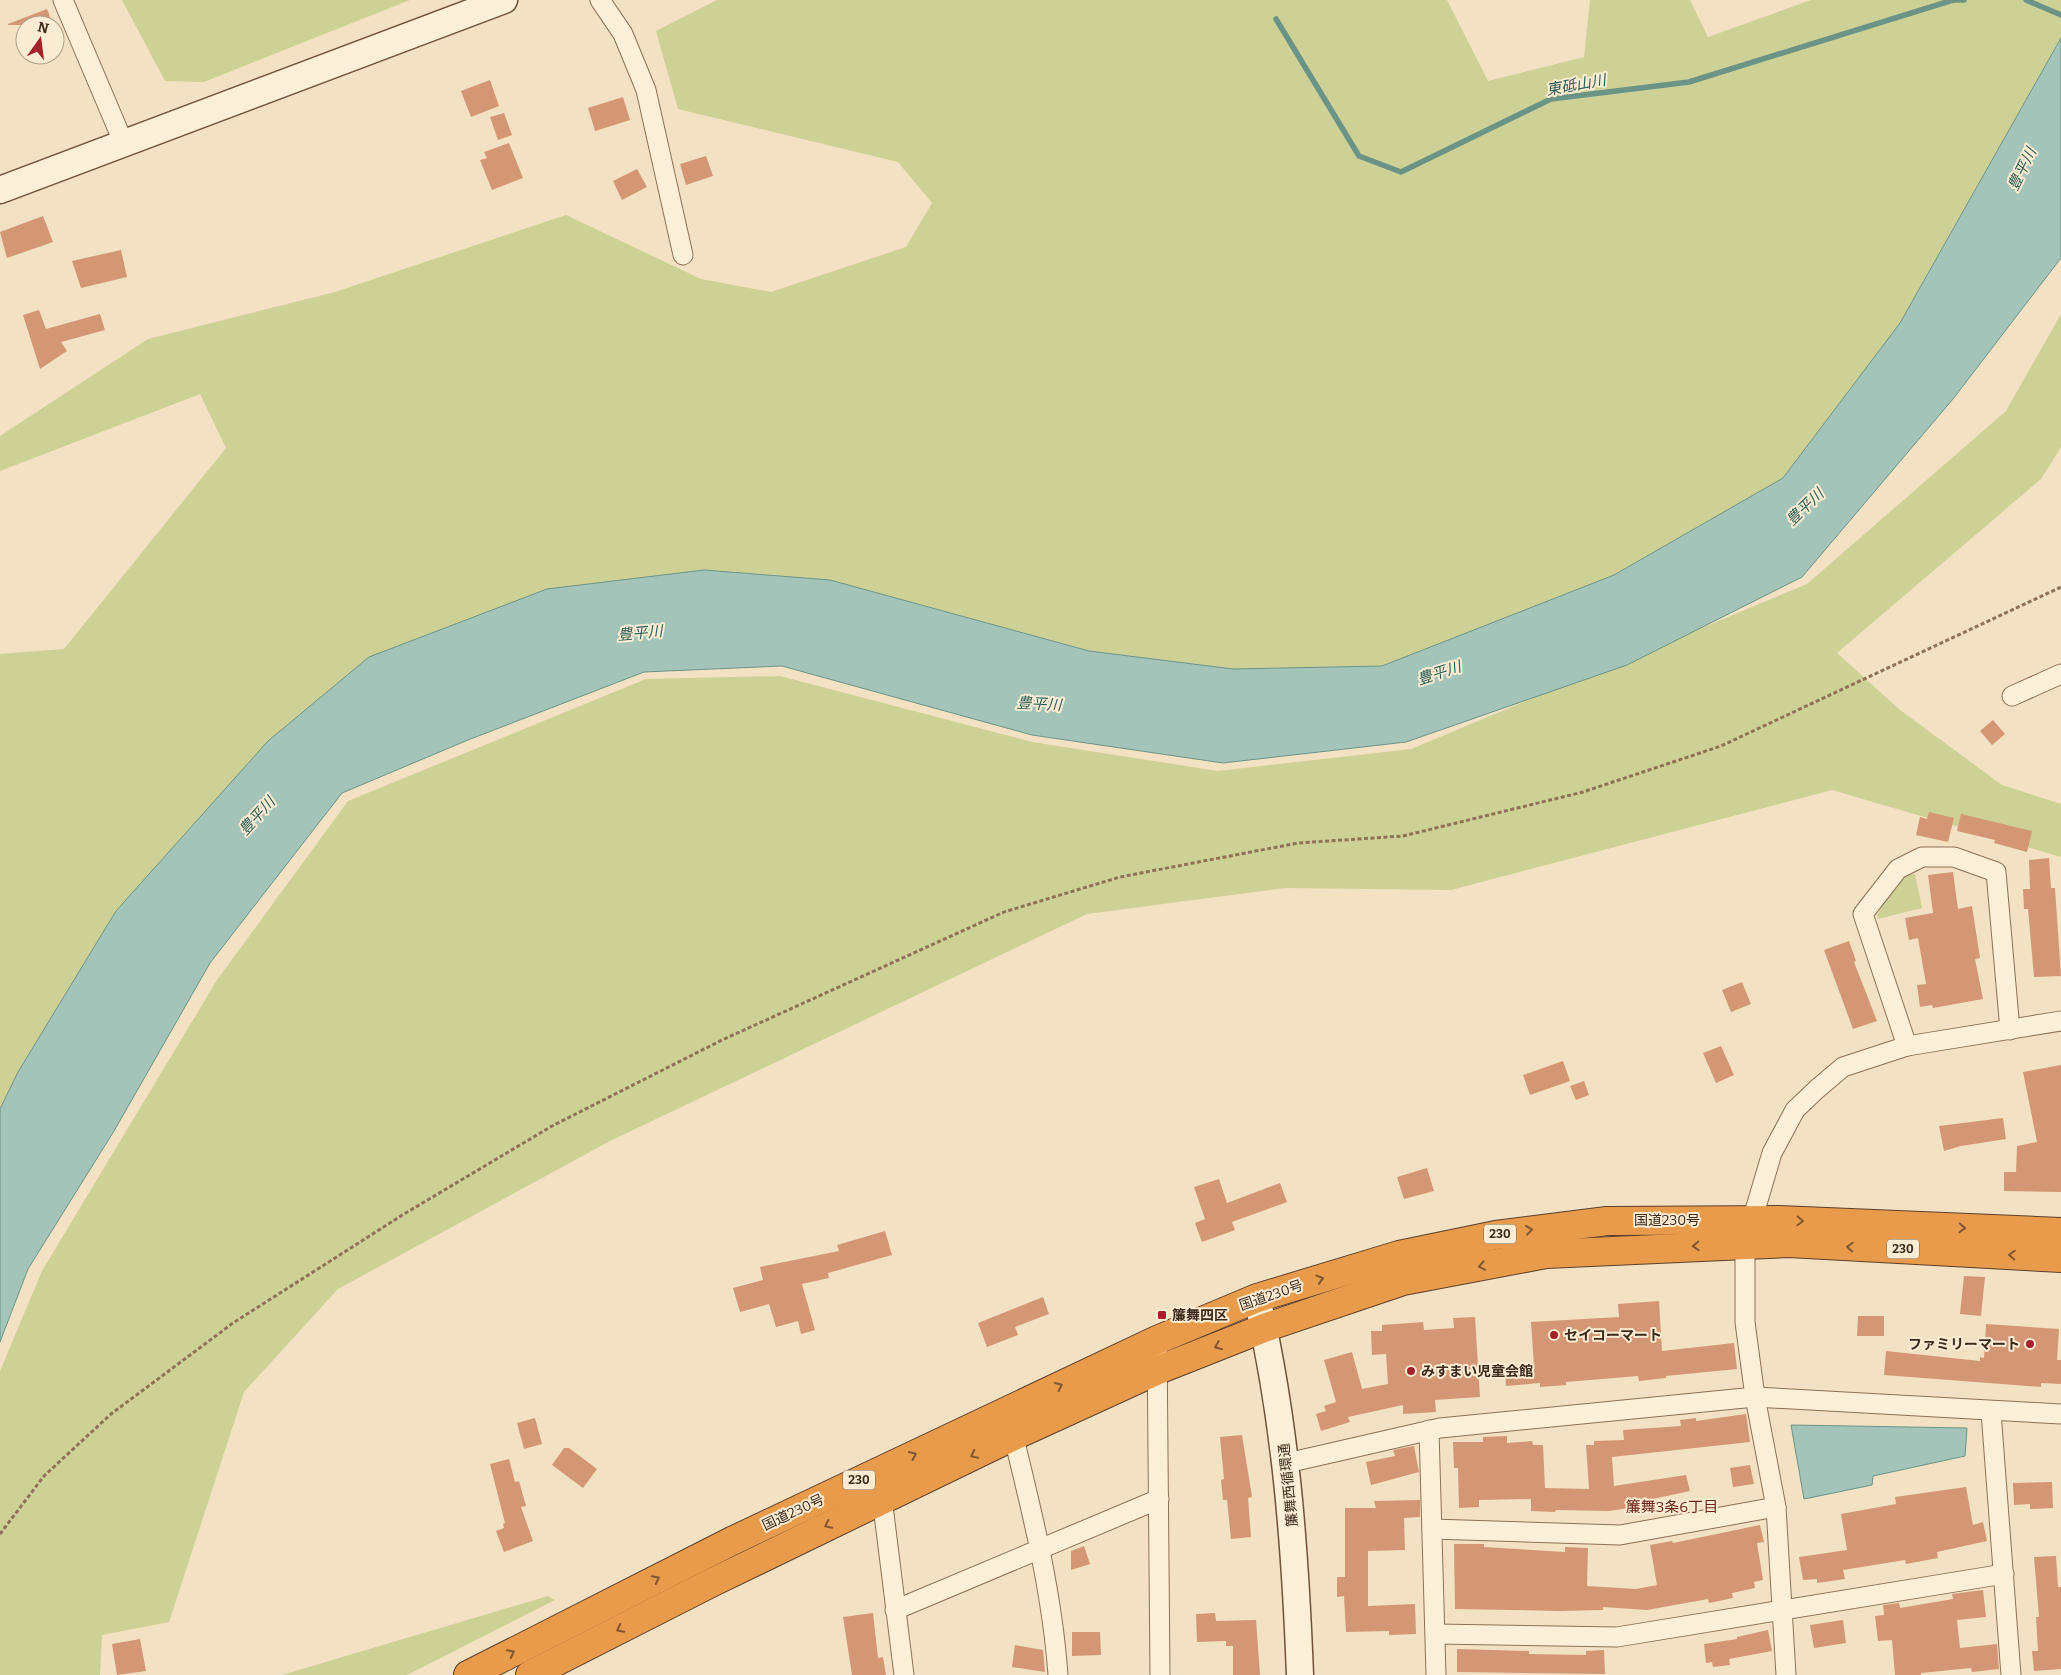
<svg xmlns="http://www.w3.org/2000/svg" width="2061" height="1675" font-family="Bitter,'Noto Sans JP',serif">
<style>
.green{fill:#ced195}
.water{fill:#a5c4b9;stroke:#6b9487}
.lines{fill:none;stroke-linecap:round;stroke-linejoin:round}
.stream{stroke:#6b9487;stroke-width:5.5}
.building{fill:#d49775}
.street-casing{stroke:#8e7157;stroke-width:21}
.secondary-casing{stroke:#70523b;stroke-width:29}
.highway-casing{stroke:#5c3f2c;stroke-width:30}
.path{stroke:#8e7157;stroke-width:3;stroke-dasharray:4 2.5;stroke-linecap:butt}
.street{stroke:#fcefd7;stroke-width:19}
.secondary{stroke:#fcefd7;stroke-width:26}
.highway{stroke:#e99b4c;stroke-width:28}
.oneway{stroke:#825730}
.poi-dot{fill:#a3212a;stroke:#f9ecd3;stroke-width:2}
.labels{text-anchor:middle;stroke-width:4;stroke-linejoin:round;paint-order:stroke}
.shield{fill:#f9ecd3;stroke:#756454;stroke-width:1}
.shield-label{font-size:12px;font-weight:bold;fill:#3d2a1d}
.street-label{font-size:14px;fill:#3d2a1d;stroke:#f9ecd3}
.poi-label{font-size:14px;font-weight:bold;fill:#3d2a1d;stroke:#f9ecd3;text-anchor:start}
.water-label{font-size:15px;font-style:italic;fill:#2b5e57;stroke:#f9ecd3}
.neighbourhood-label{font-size:15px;fill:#6d2518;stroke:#f9ecd3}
</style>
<rect width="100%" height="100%" fill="#f2e1c2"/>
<g class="green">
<path d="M122 0H410L204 82 165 81Z"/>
<path d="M717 0H1447L1488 81 1584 57 1590 0H1690L1708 37 1811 0H2061V38L1900 323 1783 478 1614 575 1382 666 1233 669 1089 651 830 580 704 570 116 911 18 1072 0 1109V654L64 649 226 448 200 394 0 471V436L148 339 335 292 566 215 701 279 771 292 906 247 932 203 898 162 678 109 656 31Z"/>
<path d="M2061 314V447L2041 479 1837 653 1900 710 2002 785 2061 804V857L1832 790 1451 890 1285 888 1087 914 610 1141 338 1289 244 1392 169 1622 102 1635 100 1675H0V1371L42 1271 217 980 348 801 646 679 780 676 1032 742 1218 771 1411 749 1807 584 2006 411Z"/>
<path d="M1915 874 1922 908 1878 919 1877 915 1901 875Z"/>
<path d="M548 1596 555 1600 407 1675H282Z"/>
</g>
<g class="water">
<path d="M2061 38V258L1953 399 1802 577 1627 665 1406 742 1223 763 1032 735 782 666 644 672 468 740 342 793 210 963 114 1131 28 1269 0 1342V1109L18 1072 116 911 268 741 369 657 547 589 704 570 830 580 1089 651 1233 669 1382 666 1614 575 1783 478 1900 323Z"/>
<path d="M1791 1425 1967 1428 1965 1456 1873 1476 1872 1485 1804 1499Z"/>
</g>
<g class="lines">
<g class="stream">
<path d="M2026 0 2061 15"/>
<path d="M1276 19 1359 156 1401 172 1551 99 1689 82 1953 0H1964"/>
</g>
</g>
<g class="building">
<path d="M47 9 53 25H8V24Z"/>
<path d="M490 80 499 106 471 117 461 91Z"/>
<path d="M623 97 630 120 595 131 588 108Z"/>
<path d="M504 113 512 135 498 140 490 117Z"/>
<path d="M509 143 523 178 492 190 480 160 487 158 484 152Z"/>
<path d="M706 156 713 176 686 185 680 164Z"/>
<path d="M637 169 647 187 622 200 613 181Z"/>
<path d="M43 216 53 242 7 258 0 232Z"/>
<path d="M121 250 127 277 81 288 72 261Z"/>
<path d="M39 310 46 329 100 314 105 330 61 342 67 351 40 369 23 315Z"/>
<path d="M1993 720 2005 734 1992 745 1980 731Z"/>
<path d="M1929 812 1954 818 1948 842 1916 835 1920 817 1927 819Z"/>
<path d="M1961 814 2032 831 2027 852 1994 843 1995 840 1957 831Z"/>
<path d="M2049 858 2051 888H2055L2061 976 2034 977 2028 909H2024L2023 889H2030L2029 860Z"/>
<path d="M1953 872 1958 909 1972 906 1980 958 1975 959 1983 999 1933 1008 1932 1005 1920 1007 1917 985 1926 984 1918 938 1909 940 1905 918 1933 913 1928 875Z"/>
<path d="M1849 941 1856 961 1854 962 1877 1021 1853 1029 1824 950Z"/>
<path d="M1742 982 1751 1004 1731 1012 1722 990Z"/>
<path d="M1721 1046 1734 1075 1716 1083 1703 1053Z"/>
<path d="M1563 1061 1570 1081 1530 1095 1523 1075Z"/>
<path d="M2061 1065V1192L2004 1191V1172H2016L2017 1146 2037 1142 2023 1072Z"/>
<path d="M1584 1081 1589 1095 1576 1100 1570 1086Z"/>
<path d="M2003 1118 2006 1139 1961 1146 1944 1151 1939 1126Z"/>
<path d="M1427 1168 1434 1191 1404 1199 1397 1177Z"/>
<path d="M1219 1179 1227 1203 1280 1183 1287 1202 1232 1222 1235 1230 1202 1242 1195 1223 1205 1219 1194 1187Z"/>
<path d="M885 1231 892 1255 828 1273 829 1278 802 1284 815 1330 801 1334 798 1321 776 1327 769 1304 740 1312 733 1288 763 1280 760 1267 839 1251 837 1245Z"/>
<path d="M1964 1276 1985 1277 1981 1316 1960 1314Z"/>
<path d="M1043 1297 1049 1314 1015 1327 1018 1335 987 1347 978 1323Z"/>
<path d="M1659 1301 1662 1351 1734 1343 1737 1369 1666 1376V1378L1639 1381 1638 1376 1566 1382V1385L1540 1387V1383L1506 1386 1505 1368 1534 1366 1531 1322 1619 1317 1618 1304Z"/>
<path d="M1858 1316H1884V1336H1857Z"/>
<path d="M1475 1317 1480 1397 1435 1400 1436 1412 1403 1414V1405L1348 1417 1350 1422 1321 1431 1316 1414 1326 1411 1324 1406 1336 1402 1324 1360 1352 1352 1362 1389 1388 1384 1386 1354 1372 1355 1371 1331H1382V1325L1423 1322 1424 1330 1454 1328 1453 1318Z"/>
<path d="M1986 1324 2059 1329 2057 1360H2061V1384L2041 1383V1387L1884 1375 1886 1351 1980 1361V1357L1984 1358Z"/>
<path d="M1746 1414 1750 1442 1612 1457 1614 1486 1686 1475 1690 1491 1648 1500 1649 1505 1609 1511 1556 1510 1555 1512 1531 1511V1499L1479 1500V1507L1459 1508 1458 1468H1454L1453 1442H1483V1437L1507 1436V1443L1532 1441 1533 1445H1543L1545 1488 1589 1489 1586 1445H1594V1441L1624 1440 1623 1430 1681 1426 1680 1420 1696 1418V1421Z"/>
<path d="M535 1418 542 1444 524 1449 517 1423Z"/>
<path d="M1242 1435 1252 1497 1248 1498 1251 1537 1231 1539 1227 1500H1223L1221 1480 1224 1479 1220 1437Z"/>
<path d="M1414 1446 1419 1472 1371 1485 1366 1462 1395 1456 1393 1450Z"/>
<path d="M564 1448H569L597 1469 583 1488 552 1465Z"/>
<path d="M509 1459 515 1482 519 1481 526 1506 521 1507 533 1541 504 1552 496 1531 504 1528 503 1524 505 1523 490 1464Z"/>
<path d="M1750 1465 1754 1484 1733 1487 1730 1468Z"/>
<path d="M2052 1482 2053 1508 2030 1509V1504L2014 1505 2013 1483Z"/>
<path d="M1966 1487 1973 1525 1983 1522 1987 1541 1937 1552 1938 1558 1906 1564 1905 1560 1843 1570 1845 1579 1817 1583V1579L1803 1580 1799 1557 1847 1550 1841 1514 1896 1504 1895 1497Z"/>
<path d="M1420 1500V1517L1404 1518 1405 1550 1368 1551V1606L1415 1604 1416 1634 1389 1635V1631L1346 1632 1344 1596 1337 1597V1577H1345V1508H1376L1374 1501Z"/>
<path d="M1760 1525 1764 1542 1757 1543 1763 1580 1754 1582 1755 1588 1732 1593 1733 1598 1709 1603 1708 1599 1647 1610 1603 1607V1610L1559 1611 1455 1609 1454 1544H1484V1547L1565 1552V1547L1588 1548 1587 1586 1636 1589 1657 1585 1650 1545 1672 1541 1673 1543Z"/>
<path d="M1084 1546 1090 1564 1071 1570V1551Z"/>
<path d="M2056 1556 2058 1587H2061V1669L2034 1671 2032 1651H2038L2036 1617H2039L2034 1557Z"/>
<path d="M1983 1590 1986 1617 1957 1620 1960 1648 1997 1644 1999 1669 1972 1672 1971 1668 1921 1673V1675H1895L1892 1640 1878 1641 1875 1616 1884 1615 1883 1605 1899 1603 1900 1608 1953 1599 1952 1594Z"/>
<path d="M873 1613 878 1658 883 1657 886 1675H852L843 1617Z"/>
<path d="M1215 1613 1216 1621 1256 1620 1260 1675H1233V1646H1226V1641L1197 1642 1196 1614Z"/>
<path d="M1843 1620 1846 1643 1814 1648 1810 1625Z"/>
<path d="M1768 1630 1772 1651 1729 1659 1730 1665 1713 1667 1712 1662 1706 1663 1704 1644 1737 1639V1637Z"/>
<path d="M1072 1632H1100L1101 1655 1072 1656Z"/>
<path d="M140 1639 146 1671 117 1675 112 1644Z"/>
<path d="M1015 1645 1043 1650 1045 1672 1012 1667Z"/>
<path d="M1457 1649 1529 1651V1654L1586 1655V1651L1604 1650 1605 1674 1457 1672Z"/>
</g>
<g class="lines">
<g class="street-casing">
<g id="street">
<path d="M63 0 124 144"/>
<path d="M600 0 623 34 646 90 683 255"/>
<path d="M2012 696 2061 674"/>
<path d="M1907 1046 1863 914 1898 869 1922 857H1954L1996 872 2010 1030"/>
<path d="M1157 1340 1160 1675"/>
<path d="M1991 1412 2011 1675"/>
<path d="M1011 1426C1031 1508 1052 1590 1058 1675"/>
<path d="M1429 1430 1436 1675"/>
<path d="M1287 1463 1440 1428 1755 1397 2061 1414"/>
<path d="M881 1490 904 1675"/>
<path d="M1432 1529 1620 1535 1776 1507"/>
<path d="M895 1610 1159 1499"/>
<path d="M1436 1634 1617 1637 2004 1574"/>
<path d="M1786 1675 1776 1507 1755 1397 1745 1322V1244L1772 1153 1795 1110 1817 1089 1843 1067 1907 1046 2061 1021"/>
</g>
</g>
<g class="secondary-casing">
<g id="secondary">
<path d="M0 190 504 0"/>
<path d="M1257 1298C1286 1424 1295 1546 1300 1675"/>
</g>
</g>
<g class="highway-casing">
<g id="highway">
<path d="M468 1675 734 1540 1157 1340 1257 1298 1399 1255 1496 1235 1607 1221 1779 1220 2061 1232"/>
<path d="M530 1675 713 1582 1014 1436 1158 1370 1264 1328 1403 1281 1546 1254 1789 1243 2061 1258"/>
</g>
</g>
<path class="path" d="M0 1534 44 1476 111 1414 233 1323 404 1214 552 1126 722 1040 1004 912 1120 877 1298 843 1403 836 1583 792 1721 746 2061 587"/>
<use href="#street" class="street"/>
<use href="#secondary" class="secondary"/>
<use href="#highway" class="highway"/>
</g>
<defs><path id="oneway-chevron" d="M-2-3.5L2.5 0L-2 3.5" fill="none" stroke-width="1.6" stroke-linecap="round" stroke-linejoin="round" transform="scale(1.25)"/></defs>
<g class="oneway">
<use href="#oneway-chevron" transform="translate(1800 1221) rotate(3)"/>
<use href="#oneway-chevron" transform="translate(1962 1228) rotate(2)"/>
<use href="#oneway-chevron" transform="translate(1529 1230) rotate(-7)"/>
<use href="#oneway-chevron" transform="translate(1696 1246) rotate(177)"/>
<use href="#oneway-chevron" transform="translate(1850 1247) rotate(-177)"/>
<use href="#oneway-chevron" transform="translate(2012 1255) rotate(-177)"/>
<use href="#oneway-chevron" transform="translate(1482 1266) rotate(169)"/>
<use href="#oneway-chevron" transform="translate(1320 1279) rotate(-17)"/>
<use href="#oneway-chevron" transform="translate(1218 1346) rotate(158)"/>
<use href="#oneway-chevron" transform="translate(1059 1386) rotate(-25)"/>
<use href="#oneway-chevron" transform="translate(913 1455) rotate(-25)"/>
<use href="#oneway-chevron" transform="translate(974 1455) rotate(154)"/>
<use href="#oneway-chevron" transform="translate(828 1525) rotate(154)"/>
<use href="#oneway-chevron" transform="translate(656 1579) rotate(-27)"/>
<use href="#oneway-chevron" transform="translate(620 1629) rotate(153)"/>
<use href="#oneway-chevron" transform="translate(511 1653) rotate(-27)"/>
</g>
<g class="poi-dot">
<rect x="1157" y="1310" width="10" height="10" rx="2.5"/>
<circle cx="1554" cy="1335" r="5"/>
<circle cx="2030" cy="1344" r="5"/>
<circle cx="1411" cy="1371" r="5"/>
</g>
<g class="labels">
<g class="shield">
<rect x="1484" y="1224.5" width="32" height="19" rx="4"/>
<rect x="1887" y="1239.5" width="32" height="19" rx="4"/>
<rect x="843" y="1470.5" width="32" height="19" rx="4"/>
</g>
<g class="shield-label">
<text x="1500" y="1238">230</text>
<text x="1903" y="1253">230</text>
<text x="859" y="1484">230</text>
</g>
<g class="street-label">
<text x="1667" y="1225">国道230号</text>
<text transform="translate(1271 1295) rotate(-19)" y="5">国道230号</text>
<text transform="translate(1288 1485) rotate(-96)" y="5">簾舞西循環通</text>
<text transform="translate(793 1512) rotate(-25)" y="5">国道230号</text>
</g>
<g class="poi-label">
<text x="1172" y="1320">簾舞四区</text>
<text x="1564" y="1340">セイコーマート</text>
<text x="2020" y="1349" text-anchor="end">ファミリーマート</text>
<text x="1421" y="1376">みすまい児童会館</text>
</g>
<g class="water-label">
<text transform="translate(1576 85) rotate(-10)" y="5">東砥山川</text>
<text transform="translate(2022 169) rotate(-64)" y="5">豊平川</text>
<text transform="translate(1805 507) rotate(-44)" y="5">豊平川</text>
<text transform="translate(640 633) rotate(-5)" y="5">豊平川</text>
<text transform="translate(1439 673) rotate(-18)" y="5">豊平川</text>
<text transform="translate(1039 704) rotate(3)" y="5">豊平川</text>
<text transform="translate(257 816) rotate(-48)" y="5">豊平川</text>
</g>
<g class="neighbourhood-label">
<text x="1672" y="1512">簾舞3条6丁目</text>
</g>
</g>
<g transform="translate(40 40) rotate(14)"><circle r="24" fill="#f9ecd3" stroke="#ae9e8a"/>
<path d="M0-4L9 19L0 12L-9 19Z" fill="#a3212a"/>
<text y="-8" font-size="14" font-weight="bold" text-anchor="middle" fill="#3d2a1d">N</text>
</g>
</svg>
